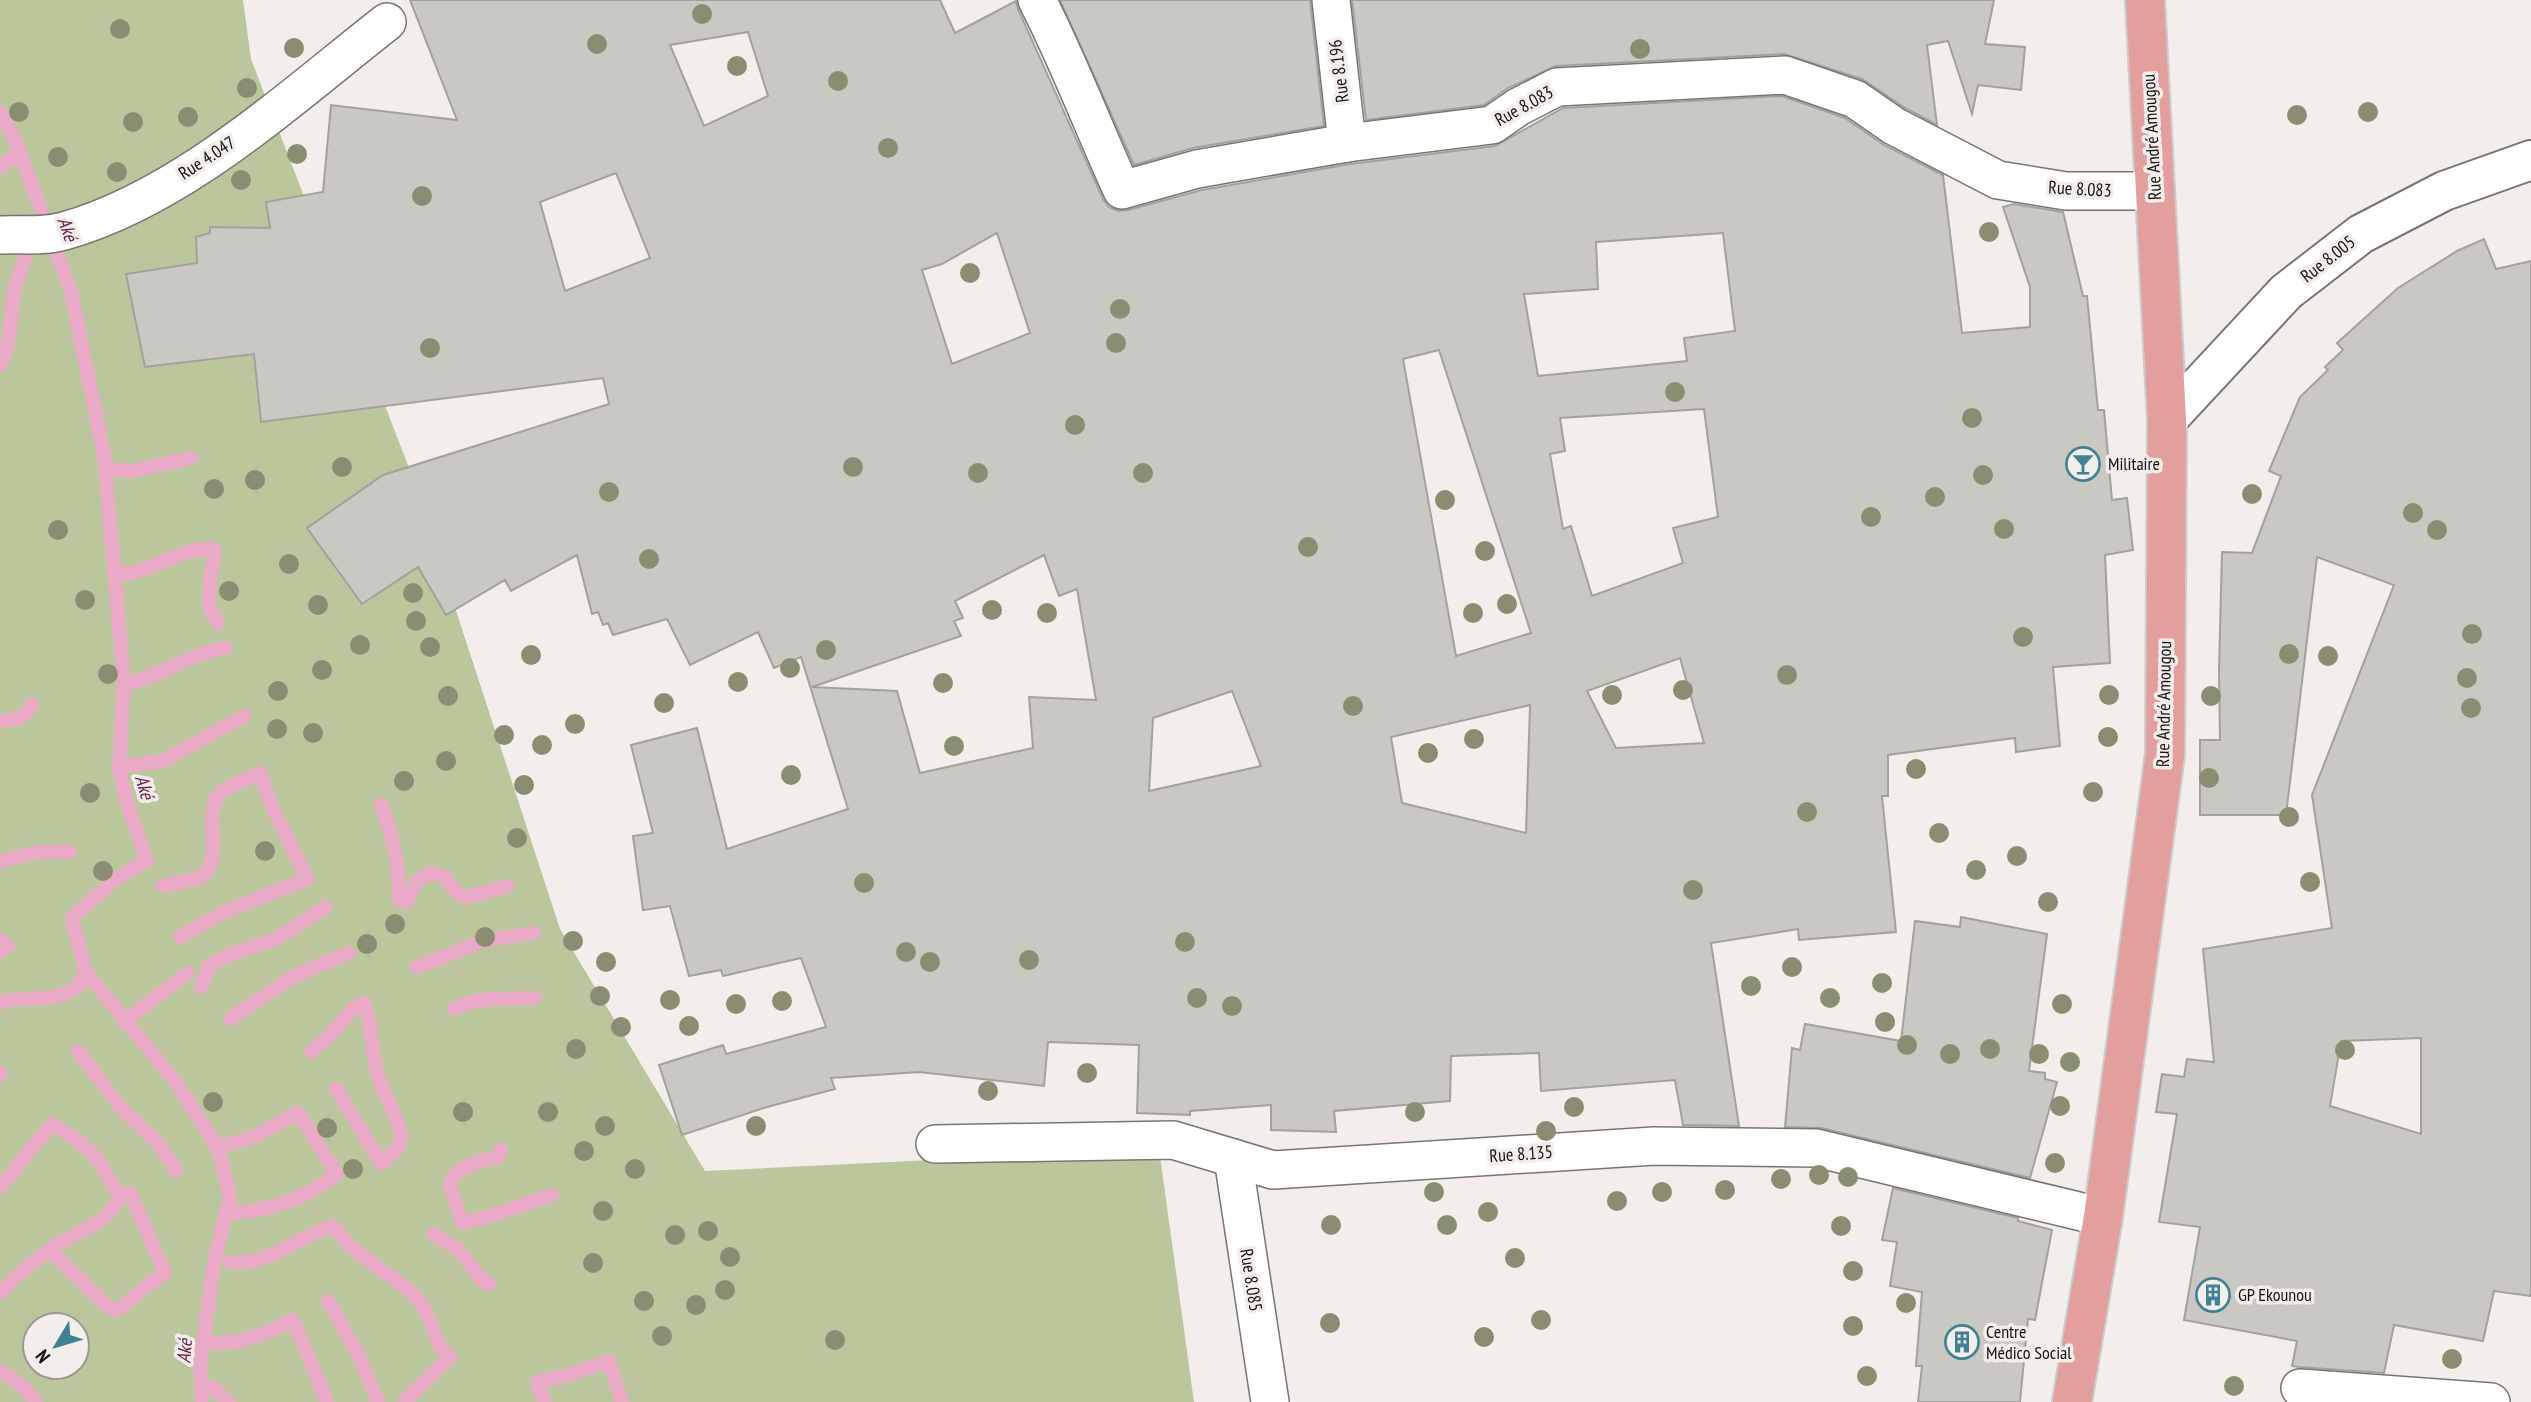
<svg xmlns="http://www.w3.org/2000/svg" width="2531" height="1402" font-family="'PT Sans Narrow',sans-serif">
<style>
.green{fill:#bbc69d;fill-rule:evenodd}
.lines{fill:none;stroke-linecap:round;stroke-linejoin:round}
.stream{stroke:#eba9c8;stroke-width:14}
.building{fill:#cac8c3;stroke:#a3a19d;stroke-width:2;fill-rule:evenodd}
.minor-casing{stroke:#797573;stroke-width:40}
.tertiary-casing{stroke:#797573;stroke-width:42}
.primary-casing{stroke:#cccbcb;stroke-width:42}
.minor{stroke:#fff;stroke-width:37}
.tertiary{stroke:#fff;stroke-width:38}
.primary{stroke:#e39e9e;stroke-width:38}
.tree{fill:#8a8d71}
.labels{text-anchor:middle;stroke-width:7;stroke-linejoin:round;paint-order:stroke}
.street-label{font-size:18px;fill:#161413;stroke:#f3eeeb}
.poi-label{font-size:18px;fill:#161413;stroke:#f3eeeb;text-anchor:start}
.water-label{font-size:19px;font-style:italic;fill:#6d224c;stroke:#f3eeeb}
</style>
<rect width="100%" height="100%" fill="#f3eeeb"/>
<path class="green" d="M0 0H243L251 59 411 473 560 929 705 1171 1159 1149 1194 1402H0ZM35 1325H77V1367H35Z"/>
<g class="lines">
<g class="stream">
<path d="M0 112 18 147 71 292 104 455 124 681 119 768 128 807 147 860 113 881 72 918 85 971 175 1081 218 1148 230 1196 214 1263 200 1363 202 1402"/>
<path d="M0 167 20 152"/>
<path d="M0 366C12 343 10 314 15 289 19 271 28 258 27 240"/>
<path d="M111 469 131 471 191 458"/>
<path d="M117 574C149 575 183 545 214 549 214 575 200 600 218 623"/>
<path d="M126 684C161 677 191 652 226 648"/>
<path d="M0 721C14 720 27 718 32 704"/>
<path d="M118 767 163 761 244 716"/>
<path d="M381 805C393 837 400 866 399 900"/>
<path d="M0 861 39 852H70"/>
<path d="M163 886C172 884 192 881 200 877 226 863 201 811 220 793 230 784 248 780 260 773L271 804 307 879 222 913 180 937"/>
<path d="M407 902 416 882 430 873 444 876 459 895 468 897 508 886"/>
<path d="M0 940 8 946 0 952"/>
<path d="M417 967 486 940 534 933"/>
<path d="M201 987 210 965 229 955 276 939 326 907"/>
<path d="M0 1003C23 994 54 1004 74 989 79 986 81 980 84 975"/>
<path d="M454 1009C479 995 508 1000 535 998"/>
<path d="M230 1019 294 976 349 953"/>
<path d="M123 1022 188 973"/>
<path d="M78 1051 121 1108 158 1143 176 1170"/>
<path d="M311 1052 327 1038 355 1007 364 1003C374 1028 370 1057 380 1082 385 1095 405 1131 400 1144 398 1150 386 1159 381 1163L336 1089"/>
<path d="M0 1073V1075"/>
<path d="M216 1148 251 1138 298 1113 337 1174C306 1199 269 1211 229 1213"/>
<path d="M501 1149 498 1157C483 1159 453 1168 450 1185L462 1223 487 1217 552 1195"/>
<path d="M0 1187C19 1167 33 1143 53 1124L76 1139 97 1158 120 1196C105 1228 80 1229 53 1247 34 1261 16 1276 0 1293"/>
<path d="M433 1234 458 1249 481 1279 489 1284"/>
<path d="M50 1250 108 1307 117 1310 121 1308 144 1288 165 1273 130 1193"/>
<path d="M230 1262C268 1267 298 1236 333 1226L350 1246 385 1273"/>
<path d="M389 1275C402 1285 419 1296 426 1312 434 1327 436 1346 450 1357L404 1402"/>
<path d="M328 1301 356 1350 378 1402"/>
<path d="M215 1343C244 1344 267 1333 293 1320L327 1402"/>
<path d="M0 1371 21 1385 36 1401"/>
<path d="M212 1387 229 1402"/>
<path d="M545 1402 537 1382 571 1374 609 1361 622 1402"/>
</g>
</g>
<g class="building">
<path d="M410 0H940L955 33 1016 1 1018 9 1103 199 1109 207 1118 211 1128 210 1202 190 1350 164 1495 146 1563 108 1782 96 1845 118 1884 145 1943 175 1962 333 2030 327V287L2003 207 2014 204 2063 212 2083 296H2087L2098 410H2104L2112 500 2127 498 2133 550 2105 555 2110 663 2053 667 2060 746 2016 752 2015 738 1888 755V796H1882L1896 932 1799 940 1798 929 1711 943 1739 1126 1683 1125 1675 1080 1541 1091 1539 1053 1451 1056 1450 1101 1334 1111 1336 1132 1271 1130V1105L1190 1111V1115L1137 1113 1139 1045 1048 1042 1044 1086 919 1072 831 1078 835 1089 767 1107 682 1135 659 1065 723 1045 726 1054 826 1027 801 958 723 976 721 970 689 976 670 906 643 910 633 836 653 833 631 745 697 728 727 849 848 809 801 657 774 668 758 632 690 665 667 619 613 635 608 623 603 625 598 612 592 614 577 555 511 591 505 580 446 615 418 567 362 604 307 528 383 475 609 404 603 378 261 422 254 354 145 367 126 274 197 263 196 237 210 233V227L270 228 266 202 323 192 331 105 457 120ZM748 32 768 96 704 126 670 45ZM616 173 650 258 565 291 540 202ZM997 233 1030 333 952 364 922 270 942 264ZM1723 233 1735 331 1684 338 1687 361 1538 376 1524 294 1598 289 1596 242ZM1439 350 1531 633 1456 656 1403 359ZM1704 409 1718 517 1673 528 1683 563 1592 596 1571 526 1563 529 1550 454 1565 451 1560 418ZM1044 555 1059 596 1077 589 1096 700 1029 697 1033 748 920 773 897 691 812 687 961 636 954 621 963 618 955 601ZM1680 658 1704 743 1616 748 1587 691ZM1232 691 1261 766 1149 791 1153 718ZM1530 705 1526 833 1402 803 1391 737Z"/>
<path d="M1060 0H1310L1324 126 1193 148 1134 165Z"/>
<path d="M1352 0H1994L1985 44 2025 47 2021 90 1978 85 1972 114 1948 41 1927 45 1937 125 1905 108 1862 79 1784 54 1556 66 1508 88 1484 105 1366 120Z"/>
<path d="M2484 239 2496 269 2531 261V1296L2494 1291 2483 1341 2394 1325 2384 1373 2299 1367 2292 1366 2297 1341 2184 1320 2200 1227 2159 1222 2177 1114 2156 1112 2162 1074 2184 1077 2187 1059 2214 1062 2203 949 2332 928 2312 795 2394 585 2317 557 2286 815H2200V740H2220L2219 670 2222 552 2252 553 2281 476 2269 471 2300 397 2328 370 2325 367 2343 350 2337 343 2398 288 2457 251ZM2421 1038V1134L2330 1106 2341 1041Z"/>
<path d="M1961 917 2047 934 2029 1071 2045 1073V1079L2057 1082 2030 1178 1821 1128 1785 1127 1792 1048 1800 1050 1805 1024 1901 1041 1915 921 1960 927Z"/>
<path d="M1893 1188 2018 1218V1221L2052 1230 2035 1320 2028 1319 2020 1402H1918L1922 1366H1916L1922 1292 1890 1286 1897 1242 1882 1240Z"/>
</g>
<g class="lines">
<g class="minor-casing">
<g id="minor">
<path d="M1037 0C1069 62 1093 127 1122 190L1197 169 1347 143 1492 125 1518 107 1557 87 1785 75 1855 99 1894 126 1998 180 2066 191H2155"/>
<path d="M1331 0 1347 143"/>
<path d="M0 235C20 234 44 237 64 231 182 198 291 97 387 22"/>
<path d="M935 1144 1173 1140 1273 1170 1654 1146 1816 1148 2103 1217"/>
<path d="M1233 1158 1270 1402"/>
<path d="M2300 1388 2491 1402"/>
</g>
</g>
<g class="tertiary-casing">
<path id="tertiary" d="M2167 420 2286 292 2361 234 2444 191 2531 160"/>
</g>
<g class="primary-casing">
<path id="primary" d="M2072 1402 2103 1217 2165 754 2167 420 2145 0"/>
</g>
<use href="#minor" class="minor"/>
<use href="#tertiary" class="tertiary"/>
<use href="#primary" class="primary"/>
</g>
<g class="tree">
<circle cx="702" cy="14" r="10"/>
<circle cx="120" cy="29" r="10"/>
<circle cx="597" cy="44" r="10"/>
<circle cx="294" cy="48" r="10"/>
<circle cx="1640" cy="49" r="10"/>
<circle cx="737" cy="66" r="10"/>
<circle cx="838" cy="81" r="10"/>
<circle cx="247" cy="88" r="10"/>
<circle cx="19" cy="112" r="10"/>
<circle cx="2368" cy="112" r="10"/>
<circle cx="2297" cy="115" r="10"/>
<circle cx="188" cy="117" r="10"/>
<circle cx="133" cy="122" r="10"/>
<circle cx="888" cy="148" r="10"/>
<circle cx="297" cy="154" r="10"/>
<circle cx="58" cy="157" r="10"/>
<circle cx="117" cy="172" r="10"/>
<circle cx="241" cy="180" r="10"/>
<circle cx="422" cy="196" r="10"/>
<circle cx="1989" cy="232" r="10"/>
<circle cx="970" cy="273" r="10"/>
<circle cx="1120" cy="309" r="10"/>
<circle cx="1116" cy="343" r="10"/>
<circle cx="430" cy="348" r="10"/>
<circle cx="1675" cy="392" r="10"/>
<circle cx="1972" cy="418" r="10"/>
<circle cx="1075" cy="425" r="10"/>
<circle cx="342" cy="467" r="10"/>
<circle cx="853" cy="467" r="10"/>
<circle cx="978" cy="473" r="10"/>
<circle cx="1143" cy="473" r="10"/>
<circle cx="1983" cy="475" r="10"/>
<circle cx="255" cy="480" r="10"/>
<circle cx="214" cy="489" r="10"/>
<circle cx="609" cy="492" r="10"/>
<circle cx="2252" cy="494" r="10"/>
<circle cx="1935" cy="497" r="10"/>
<circle cx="1445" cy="500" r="10"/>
<circle cx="2413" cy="513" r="10"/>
<circle cx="1871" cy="517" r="10"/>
<circle cx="2004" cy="529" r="10"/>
<circle cx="58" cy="530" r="10"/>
<circle cx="2437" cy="530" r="10"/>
<circle cx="1308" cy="547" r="10"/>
<circle cx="1485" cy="551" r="10"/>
<circle cx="649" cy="559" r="10"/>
<circle cx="289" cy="564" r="10"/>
<circle cx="229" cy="591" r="10"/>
<circle cx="413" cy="593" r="10"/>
<circle cx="85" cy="600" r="10"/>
<circle cx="1507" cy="604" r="10"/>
<circle cx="318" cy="605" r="10"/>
<circle cx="992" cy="610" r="10"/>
<circle cx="1047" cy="613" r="10"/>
<circle cx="1473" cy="613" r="10"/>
<circle cx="416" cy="621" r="10"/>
<circle cx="2472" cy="634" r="10"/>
<circle cx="2023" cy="637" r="10"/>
<circle cx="360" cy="645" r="10"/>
<circle cx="430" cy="647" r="10"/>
<circle cx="826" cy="650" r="10"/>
<circle cx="2289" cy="654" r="10"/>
<circle cx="531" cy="655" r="10"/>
<circle cx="2328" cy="656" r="10"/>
<circle cx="790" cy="668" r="10"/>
<circle cx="322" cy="670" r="10"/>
<circle cx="108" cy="674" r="10"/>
<circle cx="1787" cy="675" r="10"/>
<circle cx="2467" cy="678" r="10"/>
<circle cx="738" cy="682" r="10"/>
<circle cx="943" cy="683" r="10"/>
<circle cx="1683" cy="690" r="10"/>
<circle cx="278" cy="691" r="10"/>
<circle cx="1612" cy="695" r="10"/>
<circle cx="2109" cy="695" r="10"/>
<circle cx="448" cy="696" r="10"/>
<circle cx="2211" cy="696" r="10"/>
<circle cx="664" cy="703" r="10"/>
<circle cx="1353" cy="706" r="10"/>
<circle cx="2471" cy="708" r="10"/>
<circle cx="575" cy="724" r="10"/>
<circle cx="277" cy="729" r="10"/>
<circle cx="313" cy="733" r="10"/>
<circle cx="504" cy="735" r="10"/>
<circle cx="2108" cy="737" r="10"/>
<circle cx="1474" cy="739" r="10"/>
<circle cx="542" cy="745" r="10"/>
<circle cx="954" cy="746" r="10"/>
<circle cx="1428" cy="753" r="10"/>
<circle cx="446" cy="761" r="10"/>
<circle cx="1916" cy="769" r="10"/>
<circle cx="791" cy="775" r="10"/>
<circle cx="2209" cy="778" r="10"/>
<circle cx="404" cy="781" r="10"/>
<circle cx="524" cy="785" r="10"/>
<circle cx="2093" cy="792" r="10"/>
<circle cx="90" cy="793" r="10"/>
<circle cx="1807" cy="812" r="10"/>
<circle cx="2289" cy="817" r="10"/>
<circle cx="1939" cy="833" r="10"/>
<circle cx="517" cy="838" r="10"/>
<circle cx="265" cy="851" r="10"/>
<circle cx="2017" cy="856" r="10"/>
<circle cx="1976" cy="870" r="10"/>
<circle cx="103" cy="871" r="10"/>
<circle cx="2310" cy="882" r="10"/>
<circle cx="864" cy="883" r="10"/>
<circle cx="1693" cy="890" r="10"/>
<circle cx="2048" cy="902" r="10"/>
<circle cx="395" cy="924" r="10"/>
<circle cx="485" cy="937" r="10"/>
<circle cx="573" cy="941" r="10"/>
<circle cx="1185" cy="942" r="10"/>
<circle cx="367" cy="944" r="10"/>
<circle cx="906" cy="952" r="10"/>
<circle cx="1029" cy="960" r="10"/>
<circle cx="606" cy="962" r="10"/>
<circle cx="930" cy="962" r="10"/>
<circle cx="1792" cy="967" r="10"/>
<circle cx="1882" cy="983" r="10"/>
<circle cx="1751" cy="986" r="10"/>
<circle cx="600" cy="996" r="10"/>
<circle cx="1197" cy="998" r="10"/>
<circle cx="1830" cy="998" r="10"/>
<circle cx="670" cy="1000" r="10"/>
<circle cx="782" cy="1001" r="10"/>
<circle cx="736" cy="1004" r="10"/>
<circle cx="2062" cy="1004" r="10"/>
<circle cx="1232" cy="1006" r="10"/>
<circle cx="1885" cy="1022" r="10"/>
<circle cx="689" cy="1026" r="10"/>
<circle cx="621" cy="1027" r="10"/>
<circle cx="1907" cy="1045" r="10"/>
<circle cx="576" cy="1049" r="10"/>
<circle cx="1990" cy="1049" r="10"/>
<circle cx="2345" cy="1050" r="10"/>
<circle cx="1950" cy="1054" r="10"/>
<circle cx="2039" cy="1054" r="10"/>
<circle cx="2070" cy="1062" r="10"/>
<circle cx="1087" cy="1073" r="10"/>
<circle cx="988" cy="1091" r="10"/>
<circle cx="213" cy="1102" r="10"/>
<circle cx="2060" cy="1106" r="10"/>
<circle cx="1574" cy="1107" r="10"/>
<circle cx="463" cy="1112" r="10"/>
<circle cx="548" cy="1112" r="10"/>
<circle cx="1415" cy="1112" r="10"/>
<circle cx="605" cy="1126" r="10"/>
<circle cx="756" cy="1126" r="10"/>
<circle cx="327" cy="1128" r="10"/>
<circle cx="1546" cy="1131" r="10"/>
<circle cx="584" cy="1151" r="10"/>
<circle cx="2055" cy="1163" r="10"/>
<circle cx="353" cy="1169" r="10"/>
<circle cx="635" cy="1169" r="10"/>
<circle cx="1819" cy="1175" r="10"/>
<circle cx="1848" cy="1177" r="10"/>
<circle cx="1781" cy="1179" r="10"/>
<circle cx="1725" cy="1190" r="10"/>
<circle cx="1434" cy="1192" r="10"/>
<circle cx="1662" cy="1192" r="10"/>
<circle cx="1617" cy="1201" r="10"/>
<circle cx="603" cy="1211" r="10"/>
<circle cx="1488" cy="1212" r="10"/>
<circle cx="1331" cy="1225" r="10"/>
<circle cx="1447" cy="1225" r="10"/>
<circle cx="1841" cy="1226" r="10"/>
<circle cx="708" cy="1231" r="10"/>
<circle cx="675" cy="1235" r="10"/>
<circle cx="730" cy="1257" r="10"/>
<circle cx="1515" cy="1258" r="10"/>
<circle cx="593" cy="1263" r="10"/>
<circle cx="1853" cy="1271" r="10"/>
<circle cx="725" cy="1290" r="10"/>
<circle cx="644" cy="1301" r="10"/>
<circle cx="1906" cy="1303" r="10"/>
<circle cx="696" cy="1305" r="10"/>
<circle cx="1541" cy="1320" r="10"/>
<circle cx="1330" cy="1323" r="10"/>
<circle cx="1853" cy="1326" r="10"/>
<circle cx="662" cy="1336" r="10"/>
<circle cx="1484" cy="1337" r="10"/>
<circle cx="835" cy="1340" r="10"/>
<circle cx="2452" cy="1359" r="10"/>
<circle cx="1867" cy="1376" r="10"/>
<circle cx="2234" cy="1386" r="10"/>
</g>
<defs>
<g id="bar-ring" transform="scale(1.75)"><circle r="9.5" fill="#f3eeeb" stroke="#408293" stroke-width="1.5"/><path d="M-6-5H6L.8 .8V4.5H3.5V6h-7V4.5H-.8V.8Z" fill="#408293"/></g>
<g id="building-ring" transform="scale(1.75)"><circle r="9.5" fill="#f3eeeb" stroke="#408293" stroke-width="1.5"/><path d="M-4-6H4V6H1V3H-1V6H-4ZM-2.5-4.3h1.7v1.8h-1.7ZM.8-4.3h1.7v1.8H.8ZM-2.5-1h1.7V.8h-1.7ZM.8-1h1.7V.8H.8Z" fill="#408293"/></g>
</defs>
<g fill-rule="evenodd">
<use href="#bar-ring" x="2083" y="464"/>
<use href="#building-ring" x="2213" y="1295"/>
<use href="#building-ring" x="1962" y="1342"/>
</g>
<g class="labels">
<g class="street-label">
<text transform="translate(1339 71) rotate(-97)" y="6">Rue 8.196</text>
<text transform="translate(1524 106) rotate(-29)" y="6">Rue 8.083</text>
<text transform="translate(2152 137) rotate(-93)" y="6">Rue André Amougou</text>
<text transform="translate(207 158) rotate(-33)" y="6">Rue 4.047</text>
<text transform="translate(2080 189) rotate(3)" y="6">Rue 8.083</text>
<text transform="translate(2328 259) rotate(-38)" y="6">Rue 8.005</text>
<text transform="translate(2164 704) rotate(-89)" y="6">Rue André Amougou</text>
<text transform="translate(1521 1154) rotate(-4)" y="6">Rue 8.135</text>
<text transform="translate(1251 1280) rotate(81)" y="6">Rue 8.085</text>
</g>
<g class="poi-label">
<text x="2108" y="470">Militaire</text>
<text x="2238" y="1301">GP Ekounou</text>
<text x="1986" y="1338">Centre<tspan x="1986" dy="21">Médico Social</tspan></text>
</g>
<g class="water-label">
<text transform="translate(68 229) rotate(70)" y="7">Aké</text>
<text transform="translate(145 787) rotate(73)" y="7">Aké</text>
<text transform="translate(184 1351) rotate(-85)" y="7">Aké</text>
</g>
</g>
<g transform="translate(56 1346) rotate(232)"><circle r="33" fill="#f3eeeb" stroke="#9b9795" stroke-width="2"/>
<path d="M0-5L12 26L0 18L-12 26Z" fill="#408293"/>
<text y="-10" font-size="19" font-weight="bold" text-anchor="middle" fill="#161413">N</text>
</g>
</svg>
